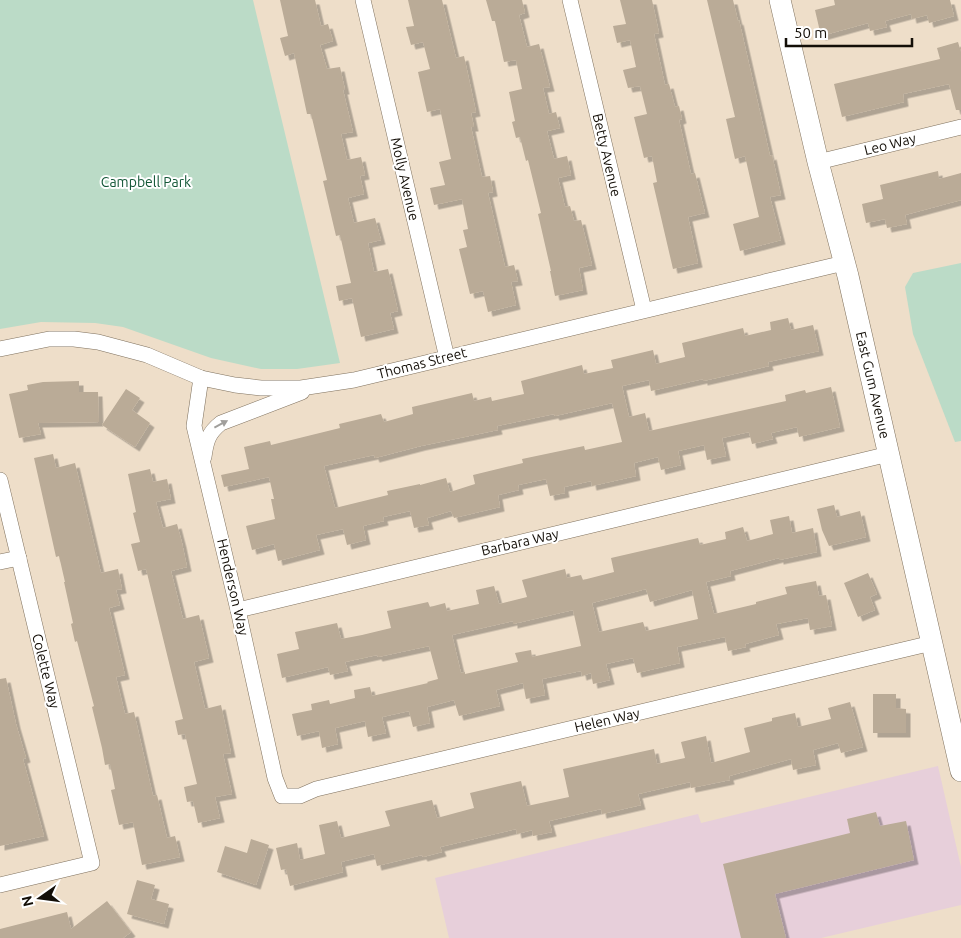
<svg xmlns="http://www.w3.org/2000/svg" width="961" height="938" font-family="Ubuntu,sans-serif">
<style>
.commercial{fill:#e7cfda}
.green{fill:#bbdbc7}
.building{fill:#baab97;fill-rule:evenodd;filter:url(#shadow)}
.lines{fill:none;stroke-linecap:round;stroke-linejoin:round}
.street-casing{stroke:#7f715e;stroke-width:16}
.secondary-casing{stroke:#7f715e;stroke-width:22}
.street{stroke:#fff;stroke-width:15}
.secondary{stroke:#fff;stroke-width:21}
.oneway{fill:#a19f9c}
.labels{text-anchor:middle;stroke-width:4;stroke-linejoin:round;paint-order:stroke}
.street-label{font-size:14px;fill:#130e07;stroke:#fff}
.park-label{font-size:14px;fill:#135737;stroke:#fff}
</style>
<defs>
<filter id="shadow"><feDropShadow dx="4.5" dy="4.5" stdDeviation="0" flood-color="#0004"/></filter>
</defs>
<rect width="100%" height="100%" fill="#eedec9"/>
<path class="commercial" d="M938 766 961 867V905L821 938H449L435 878 698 814 701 823Z"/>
<g class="green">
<path d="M0 0H253L340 363 297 369H261L211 358 123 327 95 323 41 322 0 329Z"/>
<path d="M961 263V441L955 442 913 334 905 287 913 273Z"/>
</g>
<g class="building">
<path d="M280 0H315L321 26 328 24 333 41 320 45 327 69 340 67 345 90H343L353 132 341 134 347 160 361 157 365 175 360 176 364 194 348 198 354 223 375 218 381 240 368 243 374 272 388 269 398 311 390 313 394 329 361 337 352 298 339 301 336 286 351 283 340 235 336 236 328 202 323 181 327 180 311 114H307L294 53 285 56 280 38 288 36Z"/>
<path d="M408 0H442L456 58 464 56 476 112 471 113 474 127H471L482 177 490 176 493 192 488 193 505 267 514 265 518 281 511 282 516 305 488 312 483 291 470 294 459 249 467 247 463 230 468 229 462 199 434 205 430 188 445 185 439 162 451 159 440 109 427 112 418 72 430 69 423 42 411 45 406 27 414 26Z"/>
<path d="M486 0H522L525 13 519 15 527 47 539 44 550 87 543 88 549 114 556 112 560 128 547 131 554 159 567 156 571 175 558 178 565 207 570 206 574 221 581 220 592 265 579 268 583 290 555 296 550 271H551L538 214 541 213 528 160 526 161 520 137 516 138 512 122 515 121 509 92 522 89 516 60 504 62 495 21H492Z"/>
<path d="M620 0H652L659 33 654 34 665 85 669 84 675 107 679 106 682 119 679 120 691 174 695 173 705 213 688 217 698 263 673 269 653 183 657 182 652 156 644 158 634 117 647 114 640 86 628 88 623 70 636 67 630 40 617 43 613 26 626 24Z"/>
<path d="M707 0H733L738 21 739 20 770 156 772 155 781 195 770 197 781 240 740 251 733 224 759 217 745 156 735 159 726 119 735 117Z"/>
<path d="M834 0H950L954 16 929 23 927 15 912 19 911 14 885 21 887 27 870 31 868 23 821 36 815 10 835 5Z"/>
<path d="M958 42 961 52V110H956L949 84 903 94 904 102 842 117 834 84 940 59 937 48Z"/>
<path d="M938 171 939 179 961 173V200L905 215 907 224 887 228 885 219 866 223 862 204 883 199 880 185Z"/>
<path d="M788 318 791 330 813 325 819 351 768 362 769 366 703 381V379L651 391 649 380 622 386 629 417 645 413 649 431 786 401 785 395 805 390 806 393 831 387 840 427 799 437 797 427 771 433 773 439 752 444 749 432 722 438 726 456 707 460 704 445 678 451 681 465 661 470 658 457 634 463 636 476 592 486 591 481 564 487 565 493 550 496 546 479 518 485 519 490 498 495 500 507 454 518 451 511 427 518 429 525 414 528 410 511 383 517 384 521 363 526 366 540 347 545 343 529 316 535 320 550 278 561 274 544 252 550 246 526 275 519 271 499H274L269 477 224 487 221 475 249 469 244 447 270 441 271 445 340 428 339 424 381 414 384 422 413 414 412 407 472 393 474 401 491 397 492 401 524 394 521 381 582 365 584 374 613 368 611 360 653 350 656 364 685 357 682 343 743 328 745 336 771 330 770 322ZM612 403 622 442 585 450 584 446 522 459 523 463 473 475 475 484 450 492 446 478 420 485V484L387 491 388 495 335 508 324 466 374 455 375 458 421 446 498 430 497 426 554 414 555 416Z"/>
<path d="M79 381V392H98L99 422 38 423 41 434 19 438 9 394 28 390 27 385 43 382Z"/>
<path d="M126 389 140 398 132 410 150 423 135 447 102 425Z"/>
<path d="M53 454 56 468 75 463 101 573 118 569 122 589 116 590 120 605 109 608 125 675 116 677 125 714 134 712 153 796 157 795 167 838 175 836 180 857 142 865 133 822 119 825 111 790 115 789 110 764 105 765 102 748 92 707 94 706 77 641 75 642 71 624 73 623 64 582H65L59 556 56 557 34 458Z"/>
<path d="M150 469 153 482 167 479 171 499 156 502 163 528 177 524 182 543 187 567 171 571 183 619 199 615 209 658 194 662 205 709 221 705 231 753 223 754 232 794 215 797 220 818 198 823 193 801 187 802 184 787 197 784 185 734 178 735 175 721 183 719 175 687 146 569 138 571 131 544 140 542 133 513 136 512 128 474Z"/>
<path d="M834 505 837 517 860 511 866 537 829 546 822 530 817 509Z"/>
<path d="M789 516 792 533 813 528 817 552 779 560V558L730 571 731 576 706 582 714 614 756 604V602L787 594 785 587 816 581 819 596 826 595 832 626 810 630 808 618 776 624 779 635 745 644 746 647 728 651 725 637 677 647 680 663 637 673 633 658 606 664 610 680 593 684 591 673 582 676 581 671 542 679 545 695 526 699 523 683 496 690 500 706 459 716 454 700 427 707 430 723 413 727 409 711 382 717 386 733 368 737 365 721 335 728 338 744 322 748 319 731 297 736 292 714 312 710 311 704 329 700 330 704 355 698 354 690 370 687 372 696 428 683 427 682 438 679 429 646 378 657 377 655 345 662 348 671 330 675 328 667 282 678 277 654 299 649 295 632 337 623 341 639 362 635 391 628 387 611 428 602 430 607 445 603 447 611 479 604 476 590 494 586 499 604 527 597 522 580 565 569 567 578 581 575 583 580 614 572 611 558 698 538 700 545 726 539 725 532 743 527 747 541 773 534 770 520ZM646 589 650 602 692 590 698 619 646 631 643 622 599 632 592 603ZM573 610 581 646 532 657 531 650 515 653 518 662 465 674V672L461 673 452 635 513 621V624Z"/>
<path d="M868 573 877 594 870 597 875 610 858 617 844 583Z"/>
<path d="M6 678 16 724 26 758 23 759 44 836 0 846V679Z"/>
<path d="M873 694H896V708L906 709V733H873Z"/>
<path d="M850 702 863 747 841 753 838 743 813 750 816 765 793 770 791 759 729 776 730 780 691 788 690 782 638 794 641 805 602 814 601 809 549 821 552 832 533 836 532 830 517 834 516 829 440 847 442 852 423 857 422 855 377 866 374 854 341 862 343 872 290 886 286 869 281 870 276 848 297 843 300 860 325 854 319 825 337 821 341 838 390 826 385 811 432 800 437 818 474 808 470 793 521 781 527 806 569 797 563 769 654 749 657 764 685 758 681 742 706 736 711 763 750 752 744 728 772 721V718L795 713 798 727 831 719 828 708Z"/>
<path d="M876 812 880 826 906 821 914 860 775 894 786 938H741L723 864 850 833 847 819Z"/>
<path d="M251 839 269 845 256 885 217 872 225 846 247 853Z"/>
<path d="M137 880 155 885 151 899 169 904 164 924 127 914Z"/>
<path d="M107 901 131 932 123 938H0V929L67 912 71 929Z"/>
</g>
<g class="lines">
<g class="street-casing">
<g id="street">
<path d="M363 0 447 358"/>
<path d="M570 0 644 310"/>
<path d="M818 162 961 127"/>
<path d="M0 349 49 339H74L98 342 147 355 201 378 235 385 261 388H301L354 380 844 263"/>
<path d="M201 378 194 426 238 610 275 778 282 796H300L316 789 932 643"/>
<path d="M204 457C206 442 208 433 221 423L302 392"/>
<path d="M0 480 92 863 0 885"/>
<path d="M0 562 19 558"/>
<path d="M238 610 889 454"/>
</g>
</g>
<g class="secondary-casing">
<path id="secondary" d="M780 0 818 162 848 276 961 771"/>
</g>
<use href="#street" class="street"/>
<use href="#secondary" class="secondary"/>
</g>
<defs><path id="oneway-solid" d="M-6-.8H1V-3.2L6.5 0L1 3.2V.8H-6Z" transform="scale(1.25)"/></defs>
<use class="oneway" href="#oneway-solid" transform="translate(221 424) rotate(-28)"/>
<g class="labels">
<g class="street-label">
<text transform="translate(890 144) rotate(-14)" y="5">Leo Way</text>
<text transform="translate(607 155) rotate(77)" y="5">Betty Avenue</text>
<text transform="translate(405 179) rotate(77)" y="5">Molly Avenue</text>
<text transform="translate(422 363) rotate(-14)" y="5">Thomas Street</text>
<text transform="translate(873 385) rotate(77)" y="5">East Gum Avenue</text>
<text transform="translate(520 542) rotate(-13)" y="5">Barbara Way</text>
<text transform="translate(233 587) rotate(77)" y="5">Henderson Way</text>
<text transform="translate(46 671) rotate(76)" y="5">Colette Way</text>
<text transform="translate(607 720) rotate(-13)" y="5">Helen Way</text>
</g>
<g class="park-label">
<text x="146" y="187">Campbell Park</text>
</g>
</g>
<g transform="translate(40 898) rotate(256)" stroke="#ffffff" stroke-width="4" paint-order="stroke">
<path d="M0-4L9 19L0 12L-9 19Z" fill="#130e07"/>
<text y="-8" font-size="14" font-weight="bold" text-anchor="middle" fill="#130e07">N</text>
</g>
<path d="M786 38v8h126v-8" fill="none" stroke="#130e07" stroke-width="2.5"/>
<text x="794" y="38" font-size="15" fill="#130e07" stroke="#ffffff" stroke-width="4" paint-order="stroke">50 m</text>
</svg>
